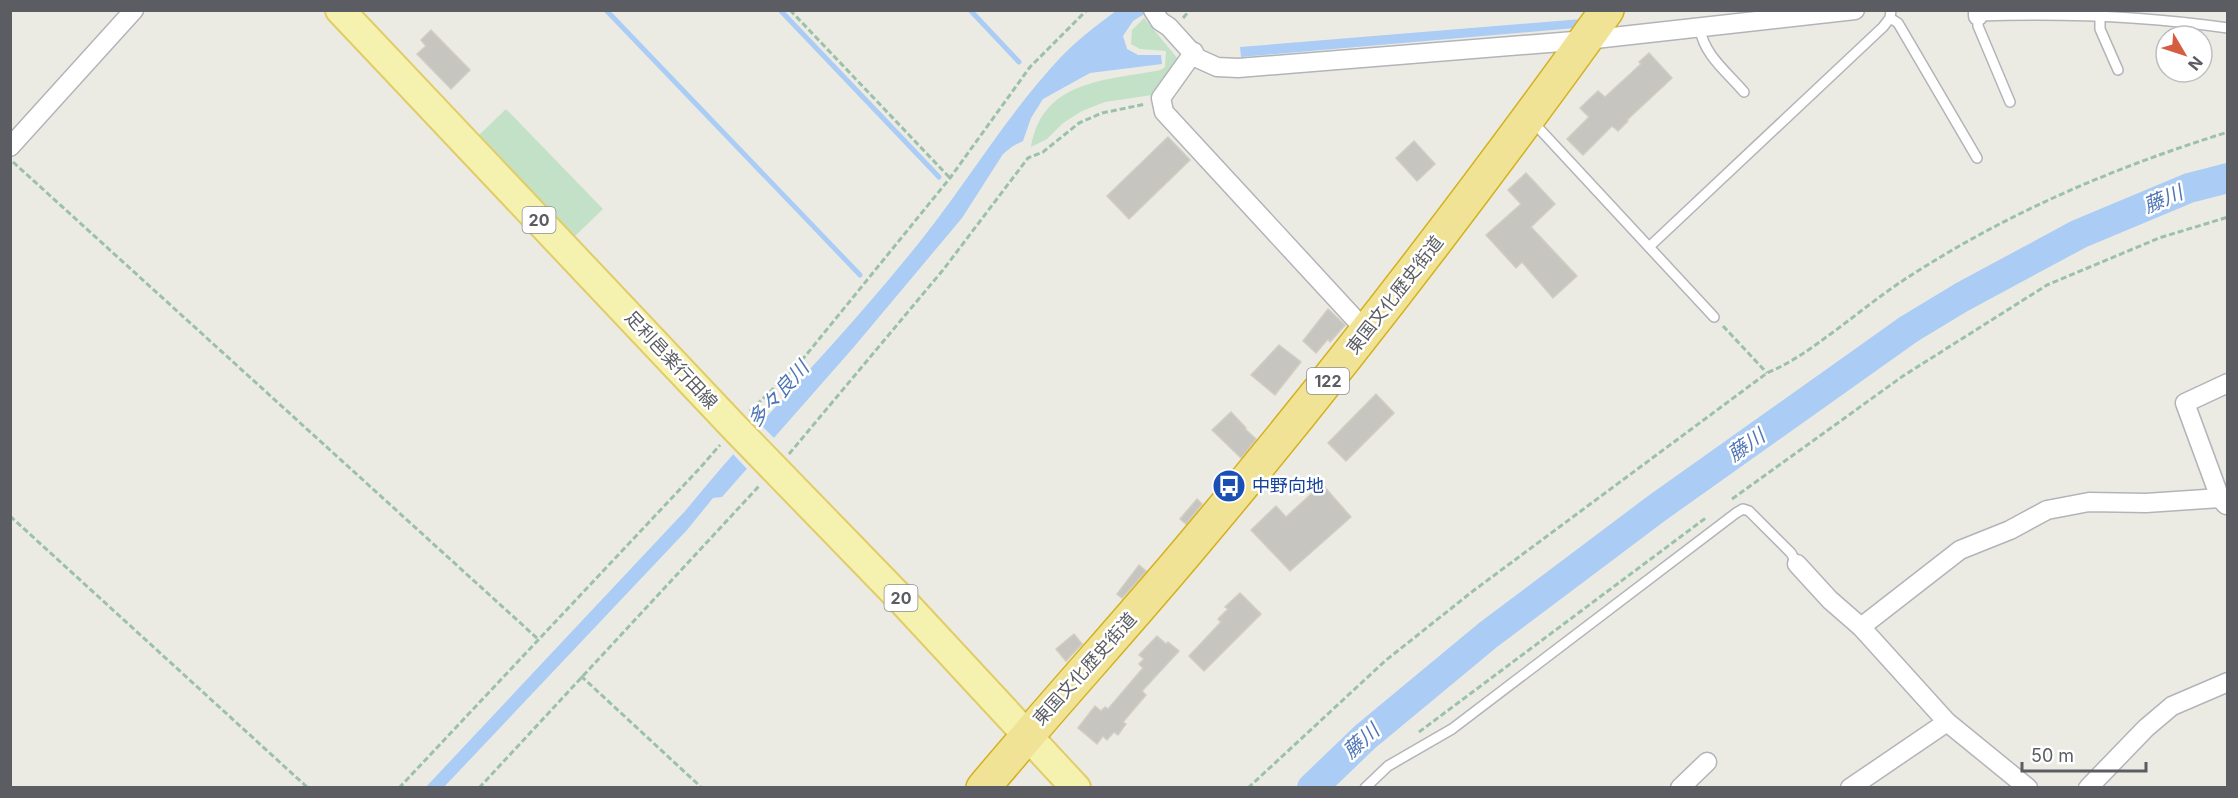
<svg xmlns="http://www.w3.org/2000/svg" width="2238" height="798" font-family="Inter,'Noto Sans JP',sans-serif">
<style>
.green{fill:#c2e1c6}
.water{fill:#aaccf5}
.pier{fill:#ecebe3}
.lines{fill:none;stroke-linecap:round;stroke-linejoin:round}
.stream{stroke:#aaccf5;stroke-width:5}
.river{stroke:#aaccf5;stroke-width:30}
.building{fill:#c7c5c0;stroke:#d0cdc2;stroke-width:1.5}
.lane-casing{stroke:#b3b4b9;stroke-width:12}
.street-casing{stroke:#b3b4b9;stroke-width:21}
.primary-casing{stroke:#e1cc67;stroke-width:32}
.highway-casing{stroke:#d5b01a;stroke-width:36}
.path{stroke:#9cc1ab;stroke-width:3;stroke-dasharray:6 3;stroke-linecap:butt}
.lane{stroke:#fff;stroke-width:9}
.street{stroke:#fff;stroke-width:18}
.primary{stroke:#f5f2af;stroke-width:28}
.highway{stroke:#f0e396;stroke-width:33}
.labels{text-anchor:middle;stroke-width:5;stroke-linejoin:round;paint-order:stroke}
.shield{fill:#fff;stroke:#8c8e91;stroke-width:1.5}
.shield-label{font-size:16px;font-weight:bold;fill:#5b5d62}
.street-label{font-size:18px;fill:#5b5d62;stroke:#fff}
.transit-label{font-size:18px;fill:#164399;stroke:#fff;text-anchor:start}
.water-label{font-size:20px;font-style:italic;fill:#5076b5;stroke:#fff}
</style>
<rect width="100%" height="100%" fill="#ecebe3"/>
<g class="green">
<path d="M1144 18 1178 59 1152 95 1105 102 1082 111 1063 123 1047 139 1031 147C1043 79 1106 81 1160 70L1165 67 1166 51 1140 49 1131 44 1132 30Z"/>
<path d="M506 109 603 209 574 237 477 137Z"/>
</g>
<g class="water">
<path d="M1116 11H1149L1133 21 1123 36 1127 49 1138 55H1161L1162 64 1090 73 1043 99 1031 118 1023 141 1013 146 1003 154 962 218 853 348 722 497 713 498 687 530 444 787 425 788 686 510C756 424 835 346 905 260 960 195 1002 120 1060 58 1077 40 1097 25 1116 11Z"/>
<path d="M1582 19 1575 28 1241 57 1240 47Z"/>
</g>
<path class="pier" d="M759 423 776 440 749 471 731 452Z"/>
<g class="lines">
<g class="stream">
<path d="M606 10 860 275"/>
<path d="M780 10 939 177"/>
<path d="M970 10 1019 62"/>
</g>
<path class="river" d="M1312 788 1365 737 1488 635 1657 508 1909 329 1962 297 2079 234 2189 188 2228 178"/>
</g>
<g class="building">
<path d="M431 30 470 70 451 89 417 54 426 46 421 40Z"/>
<path d="M1649 53 1672 78 1627 120 1628 121 1618 131 1612 126 1583 155 1567 139 1589 117 1580 108 1598 91 1605 97 1641 64 1639 62Z"/>
<path d="M1168 137 1190 160 1129 219 1107 196Z"/>
<path d="M1414 141 1435 164 1417 181 1396 158Z"/>
<path d="M1526 173 1555 204 1531 227 1577 276 1553 298 1522 262 1516 268 1486 235 1521 204 1508 190Z"/>
<path d="M1328 309 1345 325 1330 342 1328 339 1316 353 1303 341Z"/>
<path d="M1279 345 1301 362 1275 395 1251 375Z"/>
<path d="M1376 394 1394 413 1346 461 1328 443Z"/>
<path d="M1231 412 1246 428 1245 429 1256 439 1241 458 1212 430Z"/>
<path d="M1322 484 1351 517 1290 571 1251 530 1276 506 1286 517Z"/>
<path d="M1197 499 1202 504 1186 524 1180 519Z"/>
<path d="M1139 565 1146 571 1122 598 1117 594Z"/>
<path d="M1240 593 1261 614 1204 671 1189 656 1221 622 1218 619 1228 609 1225 607Z"/>
<path d="M1074 634 1082 644 1066 661 1056 649Z"/>
<path d="M1157 636 1166 644 1168 642 1179 651 1142 691 1146 695 1123 722 1126 724 1118 735 1114 732 1107 740 1103 736 1097 744 1078 728 1095 706 1101 711 1105 707 1108 709 1143 668 1139 664 1144 659 1139 655Z"/>
</g>
<g class="lines">
<g class="lane-casing">
<g id="lane">
<path d="M2100 17V29L2118 70"/>
<path d="M1890 18 1898 23 1977 158"/>
<path d="M1700 29C1704 55 1728 73 1744 92"/>
<path d="M2010 102 1978 26V16C2061 13 2146 16 2228 28"/>
<path d="M1533 122 1714 317"/>
<path d="M1649 247 1883 27 1890 18 1891 10"/>
<path d="M1365 788 1388 766 1452 729 1736 513 1743 509 1749 511 1791 553 1797 564"/>
</g>
</g>
<g class="street-casing">
<g id="street">
<path d="M1153 10 1160 21 1169 27 1197 58 1217 67 1238 68 1586 40 1855 10"/>
<path d="M1978 16V10"/>
<path d="M1194 52 1161 98 1164 112 1367 332"/>
<path d="M10 147 134 10"/>
<path d="M2226 505 2220 498 2185 403 2228 383"/>
<path d="M1797 564 1830 600 1861 627 1947 722 2028 788"/>
<path d="M1861 627 1960 550 2010 530 2047 510 2089 502 2146 503 2220 498"/>
<path d="M1680 788 1707 762"/>
<path d="M1850 788 1947 722"/>
<path d="M2088 788 2146 728 2172 706 2228 682"/>
</g>
</g>
<g class="primary-casing">
<path id="primary" d="M340 10 734 427 899 597 1076 788"/>
</g>
<g class="highway-casing">
<path id="highway" d="M983 788C1053 704 1126 625 1196 541 1340 370 1476 192 1607 10"/>
</g>
<g class="path">
<path d="M790 10 950 178"/>
<path d="M1183 18 1190 10"/>
<path d="M13 162 538 639"/>
<path d="M1723 326 1767 373"/>
<path d="M750 411 798 365 950 178 1030 67 1087 10"/>
<path d="M789 454 943 270 1028 158 1043 152 1079 123 1102 113 1146 104"/>
<path d="M1732 499 1903 376 2047 285 2159 238 2228 217"/>
<path d="M10 516 308 788"/>
<path d="M581 676 702 788"/>
<path d="M1419 732 1707 517"/>
<path d="M399 788 699 469 720 445"/>
<path d="M479 788 760 485"/>
<path d="M1248 788 1385 661 1473 591 1767 373C1793 362 1813 347 1836 330 1864 309 1891 287 1921 269 2018 208 2119 166 2228 132"/>
</g>
<use href="#lane" class="lane"/>
<use href="#street" class="street"/>
<use href="#primary" class="primary"/>
<use href="#highway" class="highway"/>
</g>
<defs>
<g id="bus-disc" transform="scale(1.725)"><circle r="9.5" fill="#1a4fb4" stroke="#fff"/><path d="M-5-6H5V4H4V6H2V4H-2V6H-4V4H-5ZM-3.5-4V0h7V-4ZM-3.5 1.2v1.5H-2V1.2ZM2 1.2v1.5H3.5V1.2Z" fill="#fff"/></g>
</defs>
<g fill-rule="evenodd">
<use href="#bus-disc" x="1229" y="486"/>
</g>
<g class="labels">
<g class="shield">
<rect x="522.5" y="207" width="33" height="26" rx="4.5"/>
<rect x="1307" y="368" width="42" height="26" rx="4.5"/>
<rect x="884.5" y="585" width="33" height="26" rx="4.5"/>
</g>
<g class="shield-label">
<text x="539" y="226">20</text>
<text x="1328" y="387">122</text>
<text x="901" y="604">20</text>
</g>
<g class="street-label">
<text transform="translate(1395 295) rotate(-52)" y="6">東国文化歴史街道</text>
<text transform="translate(671 360) rotate(47)" y="6">足利邑楽行田線</text>
<text transform="translate(1085 669) rotate(-48)" y="6">東国文化歴史街道</text>
</g>
<g class="transit-label">
<text x="1252" y="492">中野向地</text>
</g>
<g class="water-label">
<text transform="translate(2163 199) rotate(-23)" y="7">藤川</text>
<text transform="translate(778 394) rotate(-48)" y="7">多々良川</text>
<text transform="translate(1746 445) rotate(-35)" y="7">藤川</text>
<text transform="translate(1361 741) rotate(-42)" y="7">藤川</text>
</g>
</g>
<rect width="2238" height="798" fill="none" stroke="#5b5d62" stroke-width="24"/>
<g transform="translate(2184 54) rotate(129)"><circle r="28" fill="#ffffff" stroke="#bdbec0" stroke-width="1.5"/>
<path d="M0-4.5L10 22L0 15L-10 22Z" fill="#d55d40"/>
<text y="-9" font-size="16" font-weight="bold" text-anchor="middle" fill="#5b5d62">N</text>
</g>
<path d="M2022 762v9h124v-9" fill="none" stroke="#5b5d62" stroke-width="3"/>
<text x="2031" y="762" font-size="18" fill="#5b5d62" stroke="#ffffff" stroke-width="4.5" paint-order="stroke">50 m</text>
</svg>
